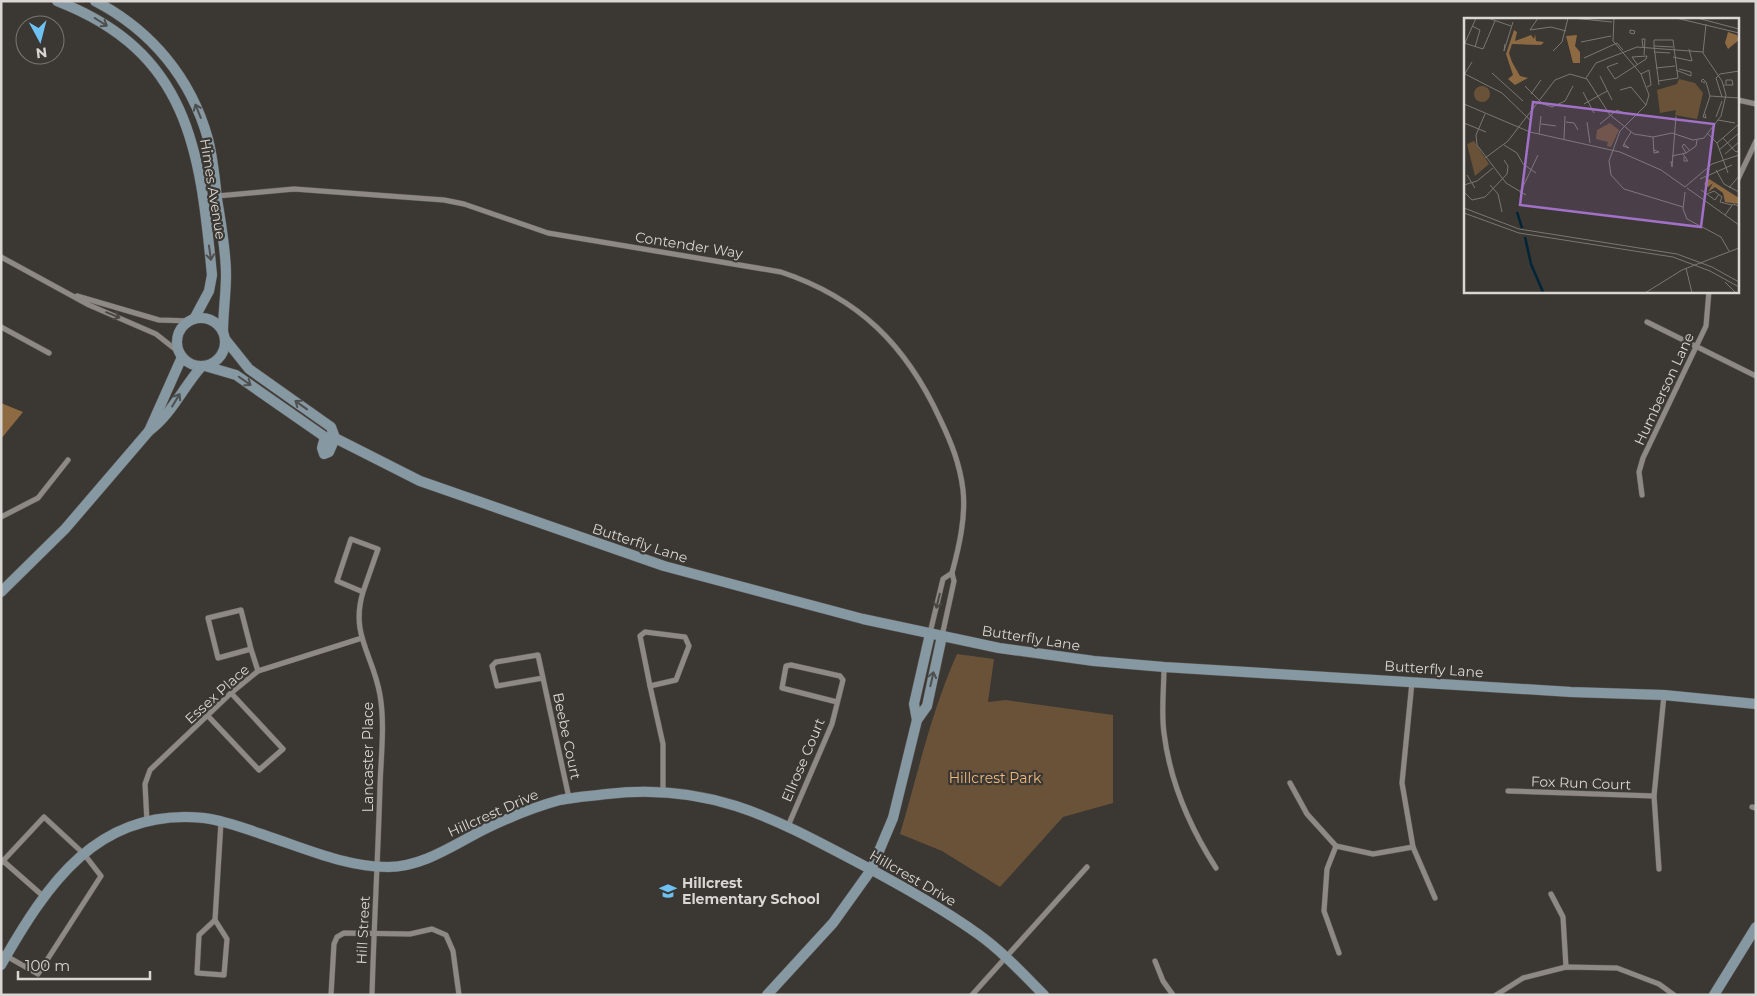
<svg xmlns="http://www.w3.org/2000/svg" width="1757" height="996" font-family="Montserrat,sans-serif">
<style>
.green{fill:#6a5239}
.forest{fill:#8e6a43}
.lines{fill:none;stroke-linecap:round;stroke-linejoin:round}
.street-casing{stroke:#595552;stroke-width:6}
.secondary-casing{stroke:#595552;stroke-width:11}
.street{stroke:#8e8984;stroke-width:5}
.secondary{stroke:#8698a2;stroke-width:10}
.oneway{stroke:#4e4f4e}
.oneway2{stroke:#4c4742}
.labels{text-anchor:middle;stroke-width:4.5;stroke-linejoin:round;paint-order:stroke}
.street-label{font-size:14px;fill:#d9d6d3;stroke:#3b3732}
.park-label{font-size:14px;fill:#f1b97c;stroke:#3b3732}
.poi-label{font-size:14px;font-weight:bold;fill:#d9d6d3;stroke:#3b3732;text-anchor:start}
.inset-river{fill:none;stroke:#002539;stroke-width:2.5}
.inset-road{fill:none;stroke:#7a7772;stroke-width:1}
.view{fill:#a170c7;fill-opacity:0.15;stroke:#a170c7;stroke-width:2.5}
.inset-edge{fill:none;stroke:#d9d6d3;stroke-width:2.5}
</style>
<rect width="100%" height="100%" fill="#3b3732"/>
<path class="green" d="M957 654 994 659 988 702 1006 700 1113 715V803L1063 817 1000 887 942 851 900 834C918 773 931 712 957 654Z"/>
<path class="forest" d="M1 403 23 412 1 439Z"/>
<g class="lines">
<g class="street-casing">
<g id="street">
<path d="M1738 100 1756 104"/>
<path d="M1738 179 1756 141"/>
<path d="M217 196 294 189 444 200 464 204 548 233 781 272C859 298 906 345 940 419 951 442 960 464 963 490 966 517 959 547 952 573L954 581 942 636"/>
<path d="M1 257 89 305 156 334 180 353"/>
<path d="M77 296 159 320 191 321"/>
<path d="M1647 322 1756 376"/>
<path d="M1 327 49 353"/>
<path d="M1642 495 1639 472 1643 458 1706 326 1709 291"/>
<path d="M1 517 38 498 68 460"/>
<path d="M363 592 378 549 351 539 337 581 363 592C350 635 373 654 380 695 385 724 381 756 380 786 378 855 374 925 372 995"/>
<path d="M645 632 685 637 689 646 676 680 650 686 640 636Z"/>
<path d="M930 633 943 579 952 573"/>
<path d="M251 649 241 610 208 618 218 658 251 649 258 671"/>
<path d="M1164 667C1164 688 1161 712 1164 733 1170 782 1189 826 1216 868"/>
<path d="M543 678 497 686 492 666 496 662 538 655 569 798"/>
<path d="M1412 682 1402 783 1413 847 1435 898"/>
<path d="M650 686 663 744V792"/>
<path d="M208 716 259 770 283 749 231 693"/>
<path d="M1290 783 1307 814 1336 846 1373 854 1413 847"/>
<path d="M1508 791 1654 796"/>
<path d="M1752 807 1756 808"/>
<path d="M147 822 145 784 150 770 231 693 258 671 362 638"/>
<path d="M788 826 832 724 843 680 840 676 791 665 786 666 782 688 837 702"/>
<path d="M1336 846 1327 869 1324 911 1339 953"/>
<path d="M2 860 43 896"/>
<path d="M1 863 44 817 84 854 101 876 38 974 1 953"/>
<path d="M1659 869 1654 796 1664 695"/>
<path d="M1551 894 1563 917 1566 967"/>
<path d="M215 920 227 939 224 975 197 973 199 935Z"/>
<path d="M215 920 221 822"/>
<path d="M1155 961 1163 981 1173 995"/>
<path d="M331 995 334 944 337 937 344 933 410 934 432 929 446 935 453 951 459 995"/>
<path d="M972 995 1087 867"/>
<path d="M1496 995 1523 978 1566 967 1617 968 1659 984 1674 995"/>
</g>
</g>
<g class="secondary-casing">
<g id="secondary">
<path d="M57 1C189 52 200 149 212 275L209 291 194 319"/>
<path d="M95 1C151 30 191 78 208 139 213 158 215 179 217 199 221 224 226 250 226 275 226 294 223 313 223 332"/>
<circle cx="201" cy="342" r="24"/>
<path d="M225 339 249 369 331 427 335 438"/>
<path d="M205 366 236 375 325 437 335 438 420 481 664 566 863 619 999 648 1094 661 1164 667 1571 692 1664 695 1756 704"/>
<path d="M149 431 182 357"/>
<path d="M325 437 322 448 324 454 329 452 335 438"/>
<path d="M1 592 65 529 149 431C172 414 183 387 202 366"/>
<path d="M917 720 914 704 930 634"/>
<path d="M1 965C47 884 98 807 204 818 226 821 247 829 267 836 306 849 347 867 388 867 424 867 456 843 487 828 510 817 534 807 560 800 575 797 591 796 607 794 706 782 770 816 855 861 897 883 939 906 978 934 1002 951 1023 974 1044 995"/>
<path d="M767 995 833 923 871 870 893 818 917 720 927 706 942 636"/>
<path d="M1714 995 1756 927"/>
</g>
</g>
<use href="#street" class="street"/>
<use href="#secondary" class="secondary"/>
</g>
<defs><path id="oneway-shaft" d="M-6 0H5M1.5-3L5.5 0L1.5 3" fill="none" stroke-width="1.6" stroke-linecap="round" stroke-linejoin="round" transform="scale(1.25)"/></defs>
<g class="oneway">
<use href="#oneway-shaft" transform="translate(101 22) rotate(32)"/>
<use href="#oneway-shaft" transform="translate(198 111) rotate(-112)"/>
<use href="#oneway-shaft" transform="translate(210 253) rotate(82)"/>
<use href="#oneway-shaft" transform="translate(245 381) rotate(35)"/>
<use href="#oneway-shaft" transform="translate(176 400) rotate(-59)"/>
<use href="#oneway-shaft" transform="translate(301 405) rotate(-144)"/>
<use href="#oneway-shaft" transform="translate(932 679) rotate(-77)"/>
</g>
<g class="oneway2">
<use href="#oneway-shaft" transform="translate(113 315) rotate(22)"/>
<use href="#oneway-shaft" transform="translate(938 601) rotate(104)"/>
</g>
<defs>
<g id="school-bare" transform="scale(1.35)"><path d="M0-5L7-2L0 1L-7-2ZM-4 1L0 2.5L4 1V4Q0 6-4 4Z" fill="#6ec2f3" stroke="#3b3732" stroke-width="2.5" paint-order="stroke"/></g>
</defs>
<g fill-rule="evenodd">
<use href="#school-bare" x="668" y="891"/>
</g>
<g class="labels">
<g class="street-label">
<text transform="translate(213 189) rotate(81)" y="5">Himes Avenue</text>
<text transform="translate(689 245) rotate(9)" y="5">Contender Way</text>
<text transform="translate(1664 389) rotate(-65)" y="5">Humberson Lane</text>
<text transform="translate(640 543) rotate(18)" y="5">Butterfly Lane</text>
<text transform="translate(1031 638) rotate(9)" y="5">Butterfly Lane</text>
<text transform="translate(1434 669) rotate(4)" y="5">Butterfly Lane</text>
<text transform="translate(217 694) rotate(-42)" y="5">Essex Place</text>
<text transform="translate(567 736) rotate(78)" y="5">Beebe Court</text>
<text transform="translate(368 757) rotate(-90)" y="5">Lancaster Place</text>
<text transform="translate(803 760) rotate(-67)" y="5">Ellrose Court</text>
<text transform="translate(1581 783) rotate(2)" y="5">Fox Run Court</text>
<text transform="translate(493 813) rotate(-24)" y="5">Hillcrest Drive</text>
<text transform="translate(913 878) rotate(30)" y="5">Hillcrest Drive</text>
<text transform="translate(363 930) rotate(-87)" y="5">Hill Street</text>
</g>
<g class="park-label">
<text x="995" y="783">Hillcrest Park</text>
</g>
<g class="poi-label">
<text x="682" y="888">Hillcrest<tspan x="682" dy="16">Elementary School</tspan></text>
</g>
</g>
<g transform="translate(1464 18)">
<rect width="275" height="275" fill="#3b3732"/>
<path d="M215 61 231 65 239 75 233 101 211 97 212 92 196 95 193 72 213 66ZM10 76a8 8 0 1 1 16 0a8 8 0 1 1-16 0ZM146 105 155 112 147 129 143 128 144 124 132 121 133 112ZM10 123 25 146 11 158 3 126Z" fill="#6a5239"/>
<path d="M50 12 53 14 51 23 67 17 70 21 71 16 72 23 80 24 77 27 48 26 45 35 48 44 56 58 64 60 51 67 44 61 49 57 42 36ZM264 14 273 17 275 22 264 31 261 25ZM113 17 111 28 116 34V45H109L102 18ZM245 161 275 180V186L261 184 259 175 251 169 244 174 249 165 244 169 240 166Z" fill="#8e6a43"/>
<path class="inset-river" d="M53 194 58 210M61 219 67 246 79 274"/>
<path class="inset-road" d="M24 0 47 8M74 0 66 12 87 9 102 13M108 0 148 4M150 0 149 23 177 56 185 77 182 87 156 113 145 143 147 157 160 171 219 189M212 0 275 15M233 0 275 11M8 8 16 12 11 29M166 12 171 13 170 16 166 15ZM117 24 147 18M0 25 19 31 31 3M1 25 12 0M41 26 40 33 49 4M190 28V22H209L214 60 194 63M179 29 178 21H181L180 37M89 33 98 24 104 0M190 34 206 35M209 39 228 43 225 31M120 40 153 25 159 32M154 45 143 49 151 61 182 41 183 38 168 39 173 46M192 50 211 48M212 52 227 58V54L215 51M28 55 59 83M1 56 38 75 67 103M177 56 185 52 187 67 183 69M0 57 8 44M136 58 148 82M122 60 132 45 173 29 239 34M195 67 190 28 209 29M260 67H269L268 62H262V66M61 68 79 86 88 89 101 83 109 68M156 72 167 69 182 87M119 74 130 95M67 76 77 62M246 78 275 80M258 79 252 60 256 56 275 53M0 86 66 114 156 134 197 152 221 169M120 86 143 73M21 96 12 117 13 127 42 165 62 177M241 96 242 100 239 99 246 78 242 64 239 61 237 63 241 65M252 99 258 83M254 102 271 105M102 104 110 105 114 112M123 104 126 125M0 105 22 114M77 106 92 108M136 106 153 92 160 95M75 116 77 98M244 116 253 125 264 155M189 119 190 135 195 134 190 132M259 120 272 134 275 133M100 121 101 98M253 125 275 106M160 126 165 130 159 128 161 124 167 114M40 127 53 135 59 146 72 155M255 132 275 115M222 135 218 128 220 126 225 132M219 136 224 143H220V139M261 136 275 124M208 138 222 135 232 128 233 122M21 140 44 123 91 62 106 56 123 61 146 97 170 116 189 119 208 115 229 122 240 120 257 98 262 77 258 63 239 35 242 6M207 143 208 149 212 98M252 152 260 166 275 174M3 157 11 170M236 161 268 147M0 167 13 163 29 150M26 167 34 176 38 194M221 169 248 146 275 137M223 170 275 207M265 170 275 158M237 172 251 182 255 176M0 174 8 182 21 179 43 156 44 148 40 142M221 174 219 191 223 201 257 219 265 233M56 175 74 137M243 176 250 173 258 179 256 184 268 187M0 190 55 211 213 236 248 249 275 264M0 195 55 215 209 239 246 253 275 269M261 197 269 186 275 188M222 250 228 275M261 264 272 275M181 275 218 252 275 230"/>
<path class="view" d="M69 84 250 106 237 209 56 187Z"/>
<rect width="275" height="275" class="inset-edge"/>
</g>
<rect width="1757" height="996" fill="none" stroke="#d9d6d3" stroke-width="5"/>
<g transform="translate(40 40) rotate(173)"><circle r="24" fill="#3b3732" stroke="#7a7772"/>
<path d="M0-4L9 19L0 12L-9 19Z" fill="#6ec2f3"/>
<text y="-8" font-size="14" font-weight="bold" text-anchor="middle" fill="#d9d6d3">N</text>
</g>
<path d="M18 971v8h132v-8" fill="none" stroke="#d9d6d3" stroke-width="2.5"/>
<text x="25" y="971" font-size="15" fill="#d9d6d3" stroke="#3b3732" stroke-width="4" paint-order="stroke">100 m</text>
</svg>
